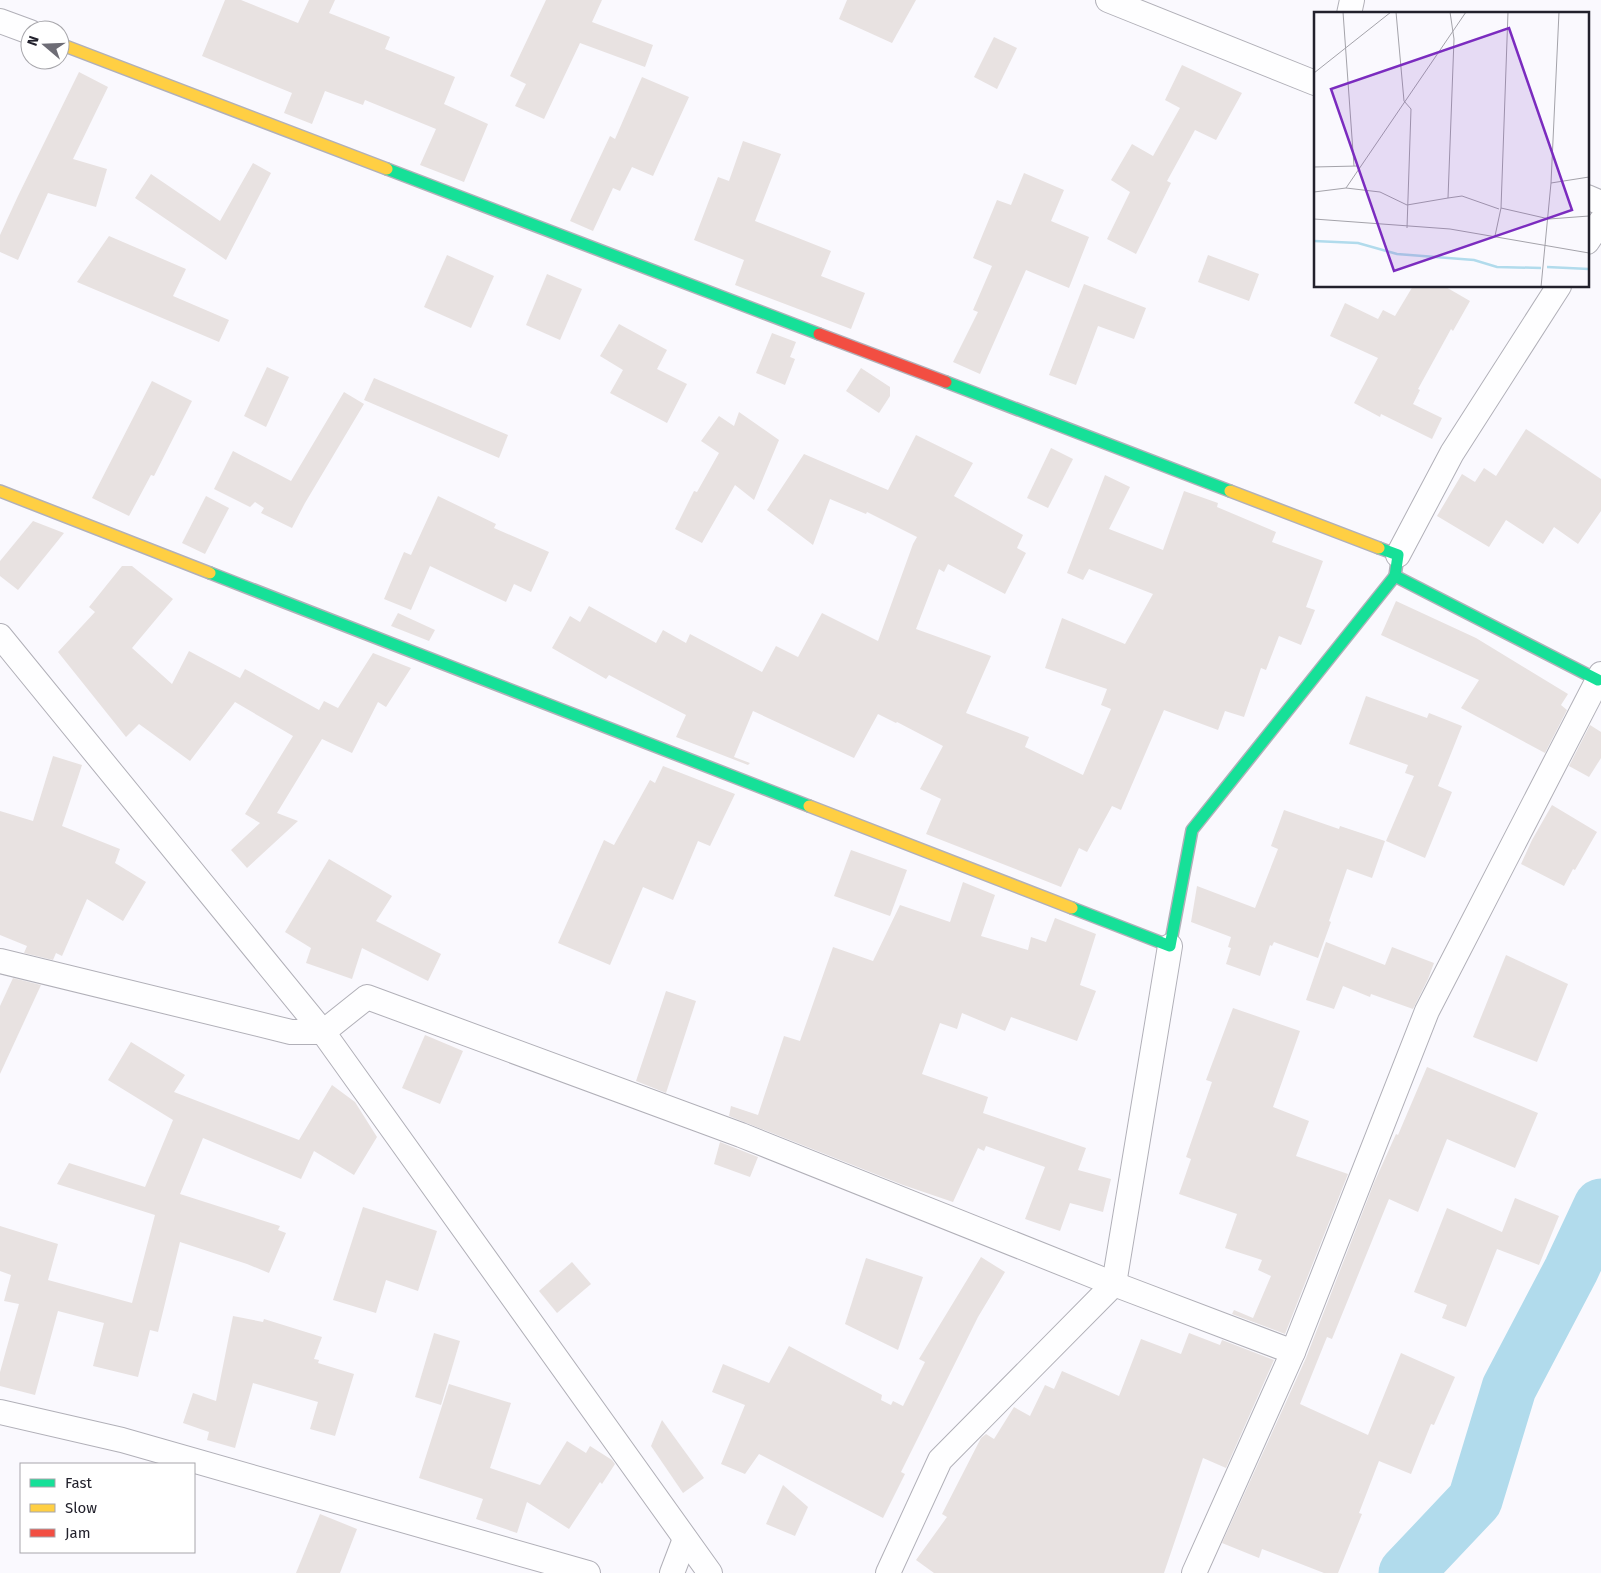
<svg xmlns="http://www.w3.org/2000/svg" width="1601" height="1573" font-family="'Fira Sans',sans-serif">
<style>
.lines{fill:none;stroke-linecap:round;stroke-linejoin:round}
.river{stroke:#b1dbec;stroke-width:55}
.building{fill:#e8e2e1}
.street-casing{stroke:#b1b0b8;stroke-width:26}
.fast-casing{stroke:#b1b0b8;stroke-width:14}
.slow-casing{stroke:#b1b0b8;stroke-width:14}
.jam-casing{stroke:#b1b0b8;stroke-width:14}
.street{stroke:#fefeff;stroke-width:24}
.fast{stroke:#16e098;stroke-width:11}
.slow{stroke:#ffcf43;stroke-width:11}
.jam{stroke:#f24e42;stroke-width:11}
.inset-river{fill:none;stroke:#b1dbec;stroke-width:2.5}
.inset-road{fill:none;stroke:#a4a3aa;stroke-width:1}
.view{fill:#7b2cbf;fill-opacity:0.15;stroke:#7b2cbf;stroke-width:2.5}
.inset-edge{fill:none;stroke:#22212c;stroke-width:2.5}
</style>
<rect width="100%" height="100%" fill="#faf9fe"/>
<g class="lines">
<path class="river" d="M1406 1573 1475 1500 1509 1388 1571 1270 1601 1206"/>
</g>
<g class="building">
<path d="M225 0H241L298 23 309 0H335L329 13 390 37 385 49 455 77 444 104 488 124 464 182 420 165 436 129 365 100 363 105 325 91 312 124 284 113 292 93 202 56Z"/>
<path d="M546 0H602L592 22 653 45 645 67 580 43 544 119 515 106 526 84 510 76Z"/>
<path d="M847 0H916L892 43 839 19Z"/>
<path d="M994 37 1017 48 997 89 974 77Z"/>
<path d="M1182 65 1242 93 1216 140 1195 130 1167 181 1171 183 1136 254 1107 239 1130 192 1111 180 1132 144 1153 156 1180 108 1165 100Z"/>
<path d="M79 72 108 87 73 159 107 169 96 207 48 193 18 260 0 252V235L18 196Z"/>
<path d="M642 77 689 97 653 176 632 167 620 191 613 188 593 231 570 221 610 136 615 139Z"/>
<path d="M743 141 781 154 755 221 831 251 821 276 865 293 851 329 735 285 744 260 694 240 718 177 729 181Z"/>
<path d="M253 163 271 173 226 260 135 198 151 174 220 221Z"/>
<path d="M1024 173 1064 190 1051 221 1089 237 1069 288 1026 270 980 374 953 362 978 312 973 310 992 266 973 258 997 200 1011 205Z"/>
<path d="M109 236 186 269 173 296 229 320 219 342 77 282Z"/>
<path d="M447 255 494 276 471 328 424 307Z"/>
<path d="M1208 255 1259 274 1249 301 1198 282Z"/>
<path d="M547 274 582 289 560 340 526 325Z"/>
<path d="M1084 284 1146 308 1134 339 1098 326 1076 385 1049 375Z"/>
<path d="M1413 286H1444L1470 301 1453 331 1451 329 1418 389 1420 390 1413 404 1442 418 1432 439 1381 414 1380 417 1354 403 1378 358 1330 336 1345 303 1378 319 1383 310 1395 316Z"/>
<path d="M619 324 667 350 657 369 687 384 667 423 610 393 623 370 600 356Z"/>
<path d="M772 333 796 342 790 357 795 359 785 385 756 373Z"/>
<path d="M267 367 289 377 266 427 244 416Z"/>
<path d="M861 368 890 387V396L879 413 846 391Z"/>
<path d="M374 378 508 435 499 458 364 400Z"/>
<path d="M152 381 192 401 154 476 151 475 129 516 92 498Z"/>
<path d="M344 392 364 404 305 503 292 528 261 513 264 508 255 502 250 507 214 489 233 451 291 481Z"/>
<path d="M739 412 779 440 754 500 735 485 702 543 675 529 694 491 697 492 719 453 701 441 719 416 734 426Z"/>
<path d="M1526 429 1601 479V511L1578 544 1554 527 1543 544 1506 520 1489 547 1437 516 1462 474 1475 482 1484 468 1496 476Z"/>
<path d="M916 435 973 463 954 496 1023 535 1017 548 1026 553 1005 594 948 564 944 572 939 569 916 629 991 656 966 713 1029 737 1025 747 1083 775 1111 709 1101 705 1107 689 1045 668 1062 618 1125 644 1153 594 1089 569 1083 580 1067 573 1105 475 1130 487 1109 529 1163 550 1184 491 1218 503 1217 507 1276 532 1272 542 1323 561 1306 607 1315 610 1301 645 1279 636 1266 670 1261 668 1244 717 1225 711 1218 730 1164 710 1121 810 1112 806 1087 852 1079 848 1061 887 926 834 941 799 920 789 943 746 897 722 896 723 878 714 854 758 753 711 734 757 750 763 748 765 676 737 686 715 609 675 606 679 552 648 570 616 580 622 589 606 656 643 663 630 686 643 690 634 762 672 776 646 798 657 822 613 878 641 913 544 917 537 867 512 866 514 830 499 813 545 767 510 804 454 888 490Z"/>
<path d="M1051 448 1073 459 1048 508 1027 498Z"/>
<path d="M206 496 229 508 205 554 182 543Z"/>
<path d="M438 496 496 524 494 528 549 552 531 592 514 584 506 602 430 566 411 610 384 599 404 552 411 555Z"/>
<path d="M33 521 64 533 18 590 0 576V561Z"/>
<path d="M122 566H132L173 599 132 648 172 684 189 651 240 678 245 669 319 710 324 701 338 708 373 653 411 668 386 707 378 702 352 753 322 739 277 813 298 821 247 868 231 850 260 823 245 814 293 736 235 702 190 761 139 724 126 737 58 652 95 612 89 607Z"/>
<path d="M1396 601 1476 638 1568 694 1561 705 1567 710 1545 753 1461 708 1479 680 1381 635Z"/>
<path d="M398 613 435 630 429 641 391 626Z"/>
<path d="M1366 696 1427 718 1429 713 1462 726 1438 786 1452 792 1425 858 1386 841 1414 776 1405 773 1408 765 1349 744Z"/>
<path d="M1590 725 1601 732V758L1589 777 1569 766Z"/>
<path d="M53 756 82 765 62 826 120 849 115 863 146 882 123 921 87 899 62 956 56 953 53 960 24 953 27 946 0 935V811L33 821Z"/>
<path d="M663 766 735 794 710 846 698 841 673 900 643 887 610 965 558 943 604 840 614 845 650 780 655 783Z"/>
<path d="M1552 805 1597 832 1575 870 1573 869 1564 886 1521 864 1532 840Z"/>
<path d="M1284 810 1339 829 1340 826 1385 841 1372 878 1347 869 1329 921 1331 922 1318 958 1274 942 1272 946 1270 945 1260 976 1226 964 1231 948 1228 947 1231 937 1191 922 1197 886 1255 908 1278 849 1271 846Z"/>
<path d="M851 850 907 870 890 916 834 896Z"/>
<path d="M329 859 392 896 376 921 441 954 428 981 362 948 352 979 306 963 311 948 285 932Z"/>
<path d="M963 882 995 895 981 936 1028 950 1031 937 1046 942 1055 918 1096 934 1080 985 1096 991 1077 1041 1011 1017 1005 1031 962 1013 957 1029 940 1023 922 1074 988 1097 983 1113 1086 1148 1078 1170 1111 1179 1103 1212 1070 1203 1060 1231 1025 1219 1045 1167 986 1146 984 1151 978 1148 953 1202 903 1185 729 1116 731 1106 758 1115 784 1036 800 1041 833 947 873 961 900 905 950 922Z"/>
<path d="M1326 942 1385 965 1392 947 1434 963 1428 979 1413 1009 1371 994 1370 997 1343 986 1334 1009 1306 1000Z"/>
<path d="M1506 955 1568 984 1537 1062 1473 1037Z"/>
<path d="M13 978 41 985 0 1074V1006Z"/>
<path d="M666 991 696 1001 666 1093 636 1081Z"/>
<path d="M1233 1008 1300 1031 1273 1107 1309 1121 1296 1156 1348 1174 1285 1334 1232 1314 1234 1310 1253 1318 1271 1276 1258 1270 1262 1260 1225 1248 1237 1214 1179 1194 1191 1159 1186 1157 1212 1082 1206 1080Z"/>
<path d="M425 1035 463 1051 440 1104 402 1088Z"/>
<path d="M131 1042 185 1075 174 1092 299 1140 332 1085 355 1102 377 1137 354 1175 314 1151 301 1179 203 1138 180 1194 280 1226 278 1230 286 1233 269 1273 247 1264 180 1242 158 1332 150 1330 138 1377 93 1366 104 1323 58 1311 35 1395 0 1386V1372L19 1304 4 1301 11 1275 0 1271V1226L58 1244 48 1280 132 1303 155 1215 57 1184 69 1163 145 1187 173 1120 108 1080Z"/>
<path d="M1427 1067 1538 1113 1515 1168 1447 1139 1418 1212 1389 1199 1332 1339 1327 1337 1300 1404 1368 1435 1401 1353 1455 1377 1434 1425 1431 1424 1411 1474 1379 1461 1359 1513 1362 1514 1338 1573H1324L1262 1549 1259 1558 1222 1543 1306 1358 1374 1183 1396 1134 1398 1135Z"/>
<path d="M720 1142 758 1157 750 1177 714 1164Z"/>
<path d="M1515 1198 1559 1216 1539 1265 1497 1249 1466 1327 1442 1318 1447 1305 1414 1292 1447 1208 1502 1232Z"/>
<path d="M363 1207 437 1231 418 1291 386 1280 376 1313 333 1300Z"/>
<path d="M981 1257 1005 1272 978 1317 901 1472 905 1474 883 1518 759 1454 745 1474 721 1464 745 1405 712 1392 723 1364 769 1383 789 1346 882 1395 881 1400 891 1405 893 1401 903 1406 925 1362 919 1359Z"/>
<path d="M866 1258 923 1277 898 1350 845 1324Z"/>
<path d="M572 1262 591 1284 557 1313 539 1291Z"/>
<path d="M233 1316 263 1322 264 1319 322 1337 314 1359 319 1360 318 1363 354 1374 335 1436 310 1429 318 1402 253 1383 235 1448 207 1440 209 1432 183 1423 193 1393 216 1401Z"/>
<path d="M434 1333 460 1341 441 1405 415 1397Z"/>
<path d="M1189 1333 1220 1345 1222 1340 1274 1360 1226 1468 1203 1458 1164 1573H934L916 1560 947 1517 942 1514 981 1438 986 1434 994 1439 1014 1407 1030 1416 1045 1385 1054 1389 1062 1371 1119 1396 1141 1339 1181 1354Z"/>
<path d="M449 1384 511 1403 490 1468 540 1485 567 1441 586 1453 590 1446 612 1460 615 1464 602 1484 600 1482 569 1529 527 1502 517 1533 476 1519 483 1499 419 1478Z"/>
<path d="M662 1420 704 1478 683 1493 651 1446Z"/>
<path d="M783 1485 808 1507 795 1536 766 1524Z"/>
<path d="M320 1514 357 1529 340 1573H296Z"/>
</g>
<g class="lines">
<g class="street-casing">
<g id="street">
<path d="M1108 0 1315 83"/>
<path d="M1349 14 1352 0"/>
<path d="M0 21 30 32"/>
<path d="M1587 197 1601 203"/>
<path d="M1587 242 1601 221"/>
<path d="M1398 555 1452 453 1559 286"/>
<path d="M0 636 323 1032 710 1573"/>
<path d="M0 961 291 1032H323L367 997 741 1135 1114 1284 1293 1352"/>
<path d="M0 1412 122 1440 588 1573"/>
<path d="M672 1573 685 1539"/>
<path d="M888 1573 940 1460 1114 1284 1170 946"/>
<path d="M1194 1573 1293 1352 1427 1011 1601 674"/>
</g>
</g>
<g class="fast-casing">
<g id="fast">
<path d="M387 169 819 334"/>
<path d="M946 382 1230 491"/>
<path d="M1379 548 1398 555 1395 576 1598 680"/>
<path d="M210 573 809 806"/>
<path d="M1072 908 1170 946 1192 830 1395 576"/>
</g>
</g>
<g class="slow-casing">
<g id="slow">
<path d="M60 44 387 169"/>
<path d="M0 491 210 573"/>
<path d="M1230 491 1379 548"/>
<path d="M809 806 1072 908"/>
</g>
</g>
<g class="jam-casing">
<path id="jam" d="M819 334 946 382"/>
</g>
<use href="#street" class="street"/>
<use href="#fast" class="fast"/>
<use href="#slow" class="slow"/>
<use href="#jam" class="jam"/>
</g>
<g transform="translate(1314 12)">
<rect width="275" height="275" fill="#faf9fe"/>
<path class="inset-river" d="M0 229 44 231 83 242 160 248 183 255 227 256M233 255 275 257"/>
<path class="inset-road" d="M29 0 40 154M82 0 90 89 97 97 93 216M136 0 140 27 134 186 148 184 185 197M0 61 77 0M0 155 43 154M237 171 275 165M32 176 66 180 93 193 134 186M0 180 32 176 152 0M187 196 235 207 275 204M0 207 136 217 275 241M181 224 187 196 194 0M227 275 237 171 245 0"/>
<path class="view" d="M195 16 258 198 80 259 17 77Z"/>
<rect width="275" height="275" class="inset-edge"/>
</g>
<rect x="20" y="1463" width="175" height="90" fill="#ffffff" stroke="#a7a6ab"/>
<rect x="30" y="1479" width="25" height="8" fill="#16e098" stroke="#a7a6ab"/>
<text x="65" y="1488" font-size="15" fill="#22212c">Fast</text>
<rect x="30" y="1504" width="25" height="8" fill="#ffcf43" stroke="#a7a6ab"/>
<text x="65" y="1513" font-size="15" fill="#22212c">Slow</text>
<rect x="30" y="1529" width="25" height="8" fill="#f24e42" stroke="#a7a6ab"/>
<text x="65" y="1538" font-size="15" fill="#22212c">Jam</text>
<g transform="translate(45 45) rotate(289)"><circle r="24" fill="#ffffff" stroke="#a7a6ab"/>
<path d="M0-4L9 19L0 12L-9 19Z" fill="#6e6d76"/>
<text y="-8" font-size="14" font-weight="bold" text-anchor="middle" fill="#22212c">N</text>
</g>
</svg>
